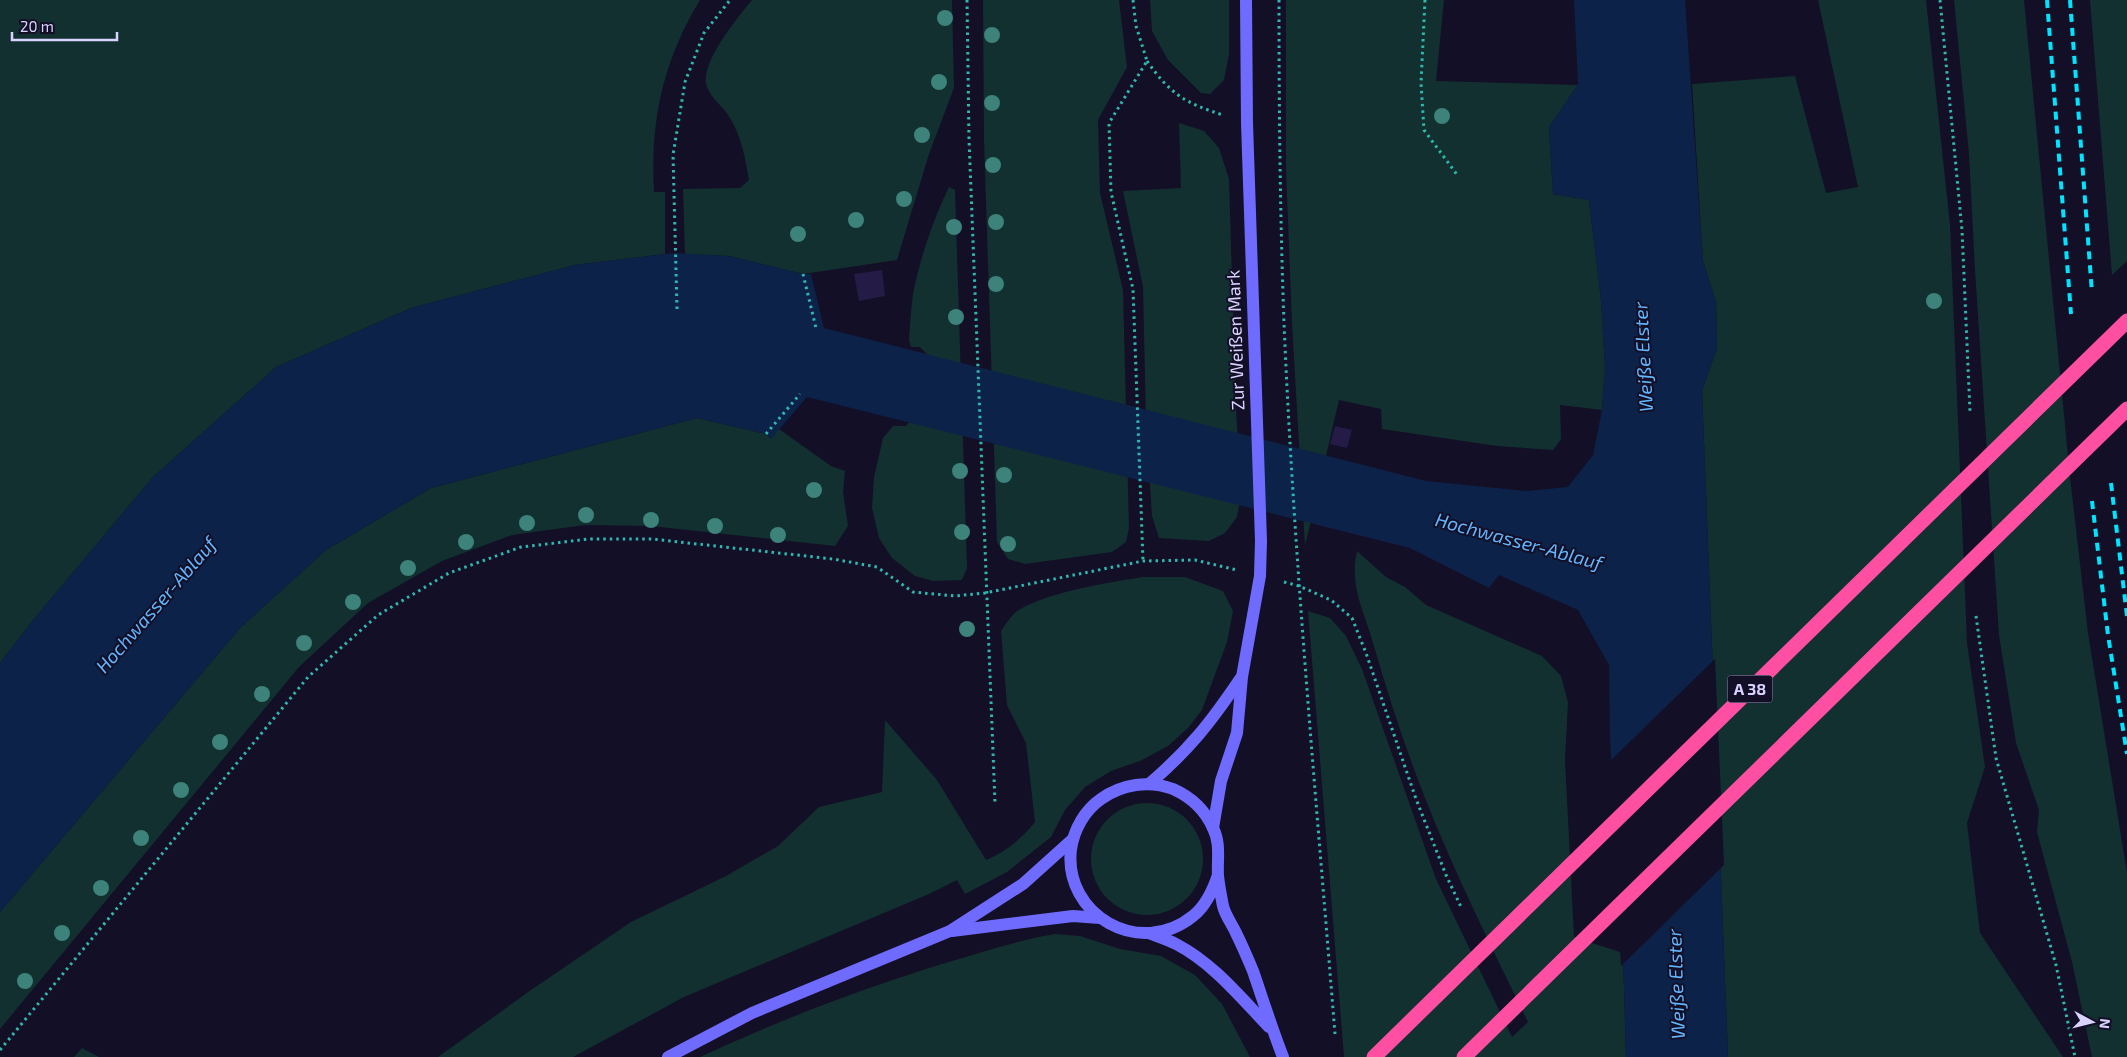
<svg xmlns="http://www.w3.org/2000/svg" width="2127" height="1057" font-family="'Exo 2',sans-serif">
<style>
.green{fill:#12302f}
.water{fill:#0c2248}
.pier{fill:#130f26}
.building{fill:#241b47}
.lines{fill:none;stroke-linecap:round;stroke-linejoin:round}
.path{stroke:#2fb8b0;stroke-width:3;stroke-dasharray:2.5 4;stroke-linecap:butt}
.secondary{stroke:#6f6bff;stroke-width:12}
.rail{stroke:#00e5ff;stroke-width:4;stroke-dasharray:8 6;stroke-linecap:butt}
.motorway-bridge{stroke:#ff4fa3;stroke-width:15}
.tree{fill:#3d827b}
.labels{text-anchor:middle;stroke-width:4;stroke-linejoin:round;paint-order:stroke}
.shield{fill:#130f26;stroke:#9e99be;stroke-width:1}
.shield-label{font-size:16px;font-weight:bold;fill:#d9d4ff}
.street-label{font-size:18px;fill:#d9d4ff;stroke:#130f26}
.water-label{font-size:19px;font-style:italic;fill:#62b6ff;stroke:#130f26}
</style>
<rect width="100%" height="100%" fill="#130f26"/>
<g class="green">
<path d="M0 0H700C663 61 650 121 654 192H665V254L575 265 411 308 276 367 153 477 34 619 0 663Z"/>
<path d="M752 0H952L954 88 929 154 897 260 803 274 729 256 685 254 683 189 740 188 749 180C745 158 742 138 730 118 724 107 712 100 707 87 698 65 738 17 752 0Z"/>
<path d="M983 0H1119L1127 67 1098 120 1100 193 1123 290 1129 528 1126 542 1112 552 1025 564 1008 559 997 542 984 140Z"/>
<path d="M1150 0H1229V54L1224 80 1210 94 1201 93 1168 60 1152 31Z"/>
<path d="M1286 0H1444L1436 81 1578 85 1549 127 1553 194 1589 200 1601 300 1605 367 1602 410 1560 405 1561 439 1553 450 1497 446 1382 429 1381 409 1339 400 1305 546 1292 324 1286 170Z"/>
<path d="M1818 0H1926L1950 225 1967 643 1985 767 1967 823 1980 933 2063 1057H1728L1702 391 1717 348 1716 302 1703 261 1692 84 1795 76 1826 193 1858 187Z"/>
<path d="M1954 0H2024L2070 477 2088 633 2127 873V1057H2092L2072 962 2037 832 2039 810 2016 743 1999 635 1975 270 1969 154Z"/>
<path d="M2090 0H2127V261L2112 275Z"/>
<path d="M1179 123 1204 131 1219 148 1229 179 1236 410 1241 495 1237 517 1225 533 1209 541 1159 538 1152 516 1146 423 1143 287 1123 191 1181 188Z"/>
<path d="M949 187 955 190 967 568 962 580 933 581 915 576 892 558 879 538 872 508 874 477 883 438 893 426H906L911 420 926 353 920 347H911L909 340C910 325 911 309 913 294 920 258 933 220 949 187Z"/>
<path d="M697 418 766 434 771 438 779 429 831 466 845 471 843 492 848 526 835 546 651 526 585 525 512 535 442 561 368 603 299 667 0 1029V912L240 628 326 550 431 488Z"/>
<path d="M1357 551 1386 577 1405 587 1426 605 1542 656 1561 676 1568 702 1565 760 1574 937 1623 953 1626 1057H1344L1308 611 1330 618 1346 636 1362 669 1436 879 1512 1037 1528 1022C1492 948 1455 874 1425 798 1405 747 1388 695 1373 643 1364 611 1349 586 1357 551Z"/>
<path d="M1143 577H1185L1223 591 1233 611 1227 642 1202 710 1188 728 1168 746 1140 761 1111 771 1085 787 1065 810 1051 837 1007 872 965 894 957 880 929 894 684 997 573 1057H438L531 990 631 922 726 876 778 846 819 807 882 792 885 720 937 780 986 860C1006 852 1022 838 1035 822L1026 743 1007 705 1001 631C1005 625 1010 617 1016 612 1042 593 1110 582 1143 577Z"/>
<circle cx="1147" cy="859" r="56"/>
<path d="M1055 934 1080 936 1120 949 1161 956 1195 975 1222 1004 1250 1057H700C782 1019 865 987 952 961 986 951 1019 940 1055 934Z"/>
<path d="M82 1048 99 1057H74Z"/>
</g>
<path class="water" d="M1574 0H1685L1703 261 1716 302 1717 348 1702 391 1728 1057H1626L1623 953 1610 741 1609 665 1578 610 1499 575 1489 588 1410 548 807 397 771 439 766 434 697 418 431 488 326 550 240 628 0 912V663L34 619 153 477 276 367 411 308 575 265 674 253 729 256 803 274H811L824 328 1426 481 1527 491 1568 487 1593 455 1602 410 1605 367 1601 300 1589 200 1553 194 1549 127 1578 84Z"/>
<path class="pier" d="M1715 659 1724 865 1621 966 1609 762Z"/>
<g class="building">
<path d="M882 270 885 296 859 301 854 274Z"/>
<path d="M1335 426 1352 430 1347 448 1330 444Z"/>
</g>
<g class="lines">
<g class="path">
<path d="M967 0 969 139 995 803"/>
<path d="M1133 0 1136 26 1147 61 1109 123 1111 192 1133 289 1143 561"/>
<path d="M1279 0C1279 108 1280 215 1284 323 1294 560 1316 797 1335 1034"/>
<path d="M1425 0 1421 83 1424 130 1458 176"/>
<path d="M1940 0 1962 230 1970 412"/>
<path d="M1147 61C1170 94 1185 103 1223 115"/>
<path d="M803 274 816 328"/>
<path d="M677 309 673 155 685 82 704 33 730 0"/>
<path d="M766 434 800 394"/>
<path d="M1284 582 1299 586 1331 600 1352 618 1366 653 1416 799 1446 875 1462 909"/>
<path d="M1976 616 1996 758 2056 965 2075 1057"/>
<path d="M0 1050 308 677 378 615 449 573 521 547 589 539H652L833 559 877 567 913 592 955 596 985 593 1143 561 1195 560 1237 570"/>
</g>
<g class="secondary">
<path d="M1149 784C1189 750 1211 722 1240 679"/>
<path d="M1213 828 1221 781 1237 733 1242 677 1260 576 1261 541 1247 123 1246 0"/>
<path d="M1218 875C1213 890 1206 906 1193 916 1140 959 1063 915 1071 849 1074 829 1085 810 1101 799 1122 784 1149 780 1173 789 1191 797 1205 810 1213 828 1221 844 1217 859 1218 876 1219 885 1221 896 1223 906 1225 915 1232 924 1236 933 1242 945 1248 959 1253 971 1263 1000 1272 1029 1283 1057"/>
<path d="M952 931 1073 916 1100 918"/>
<path d="M1151 934C1159 937 1168 940 1176 944 1213 963 1241 998 1269 1027"/>
<path d="M668 1057 752 1013 950 931 1023 884 1073 839"/>
</g>
<g class="rail">
<path d="M2047 0 2071 314"/>
<path d="M2070 0 2092 293"/>
<path d="M2111 483 2127 616"/>
<path d="M2092 501 2108 635 2127 754"/>
</g>
<g class="motorway-bridge">
<path d="M1374 1057 2127 321"/>
<path d="M1464 1057 2127 409"/>
</g>
</g>
<g class="tree">
<circle cx="945" cy="18" r="8"/>
<circle cx="992" cy="35" r="8"/>
<circle cx="939" cy="82" r="8"/>
<circle cx="992" cy="103" r="8"/>
<circle cx="1442" cy="116" r="8"/>
<circle cx="922" cy="135" r="8"/>
<circle cx="993" cy="165" r="8"/>
<circle cx="904" cy="199" r="8"/>
<circle cx="856" cy="220" r="8"/>
<circle cx="996" cy="222" r="8"/>
<circle cx="954" cy="227" r="8"/>
<circle cx="798" cy="234" r="8"/>
<circle cx="996" cy="284" r="8"/>
<circle cx="1934" cy="301" r="8"/>
<circle cx="956" cy="317" r="8"/>
<circle cx="960" cy="471" r="8"/>
<circle cx="1004" cy="475" r="8"/>
<circle cx="814" cy="490" r="8"/>
<circle cx="586" cy="515" r="8"/>
<circle cx="651" cy="520" r="8"/>
<circle cx="527" cy="523" r="8"/>
<circle cx="715" cy="526" r="8"/>
<circle cx="962" cy="532" r="8"/>
<circle cx="778" cy="535" r="8"/>
<circle cx="466" cy="542" r="8"/>
<circle cx="1008" cy="544" r="8"/>
<circle cx="408" cy="568" r="8"/>
<circle cx="353" cy="602" r="8"/>
<circle cx="967" cy="629" r="8"/>
<circle cx="304" cy="643" r="8"/>
<circle cx="262" cy="694" r="8"/>
<circle cx="220" cy="742" r="8"/>
<circle cx="181" cy="790" r="8"/>
<circle cx="141" cy="838" r="8"/>
<circle cx="101" cy="888" r="8"/>
<circle cx="62" cy="933" r="8"/>
<circle cx="25" cy="981" r="8"/>
</g>
<g class="labels">
<rect class="shield" x="1727.5" y="675.5" width="45" height="27" rx="4"/>
<g class="shield-label">
<text x="1750" y="695">A 38</text>
</g>
<g class="street-label">
<text transform="translate(1236 340) rotate(-92)" y="6">Zur Weißen Mark</text>
</g>
<g class="water-label">
<text transform="translate(1643 357) rotate(-93)" y="7">Weiße Elster</text>
<text transform="translate(1519 541) rotate(15)" y="7">Hochwasser-Ablauf</text>
<text transform="translate(156 605) rotate(-49)" y="7">Hochwasser-Ablauf</text>
<text transform="translate(1676 984) rotate(-92)" y="7">Weiße Elster</text>
</g>
</g>
<g transform="translate(2092 1022) rotate(97)" stroke="#130f26" stroke-width="4" paint-order="stroke">
<path d="M0-4L9 19L0 12L-9 19Z" fill="#d9d4ff"/>
<text y="-8" font-size="14" font-weight="bold" text-anchor="middle" fill="#d9d4ff">N</text>
</g>
<path d="M12 32v8h105v-8" fill="none" stroke="#d9d4ff" stroke-width="2.5"/>
<text x="20" y="32" font-size="15" fill="#d9d4ff" stroke="#130f26" stroke-width="4" paint-order="stroke">20 m</text>
</svg>
